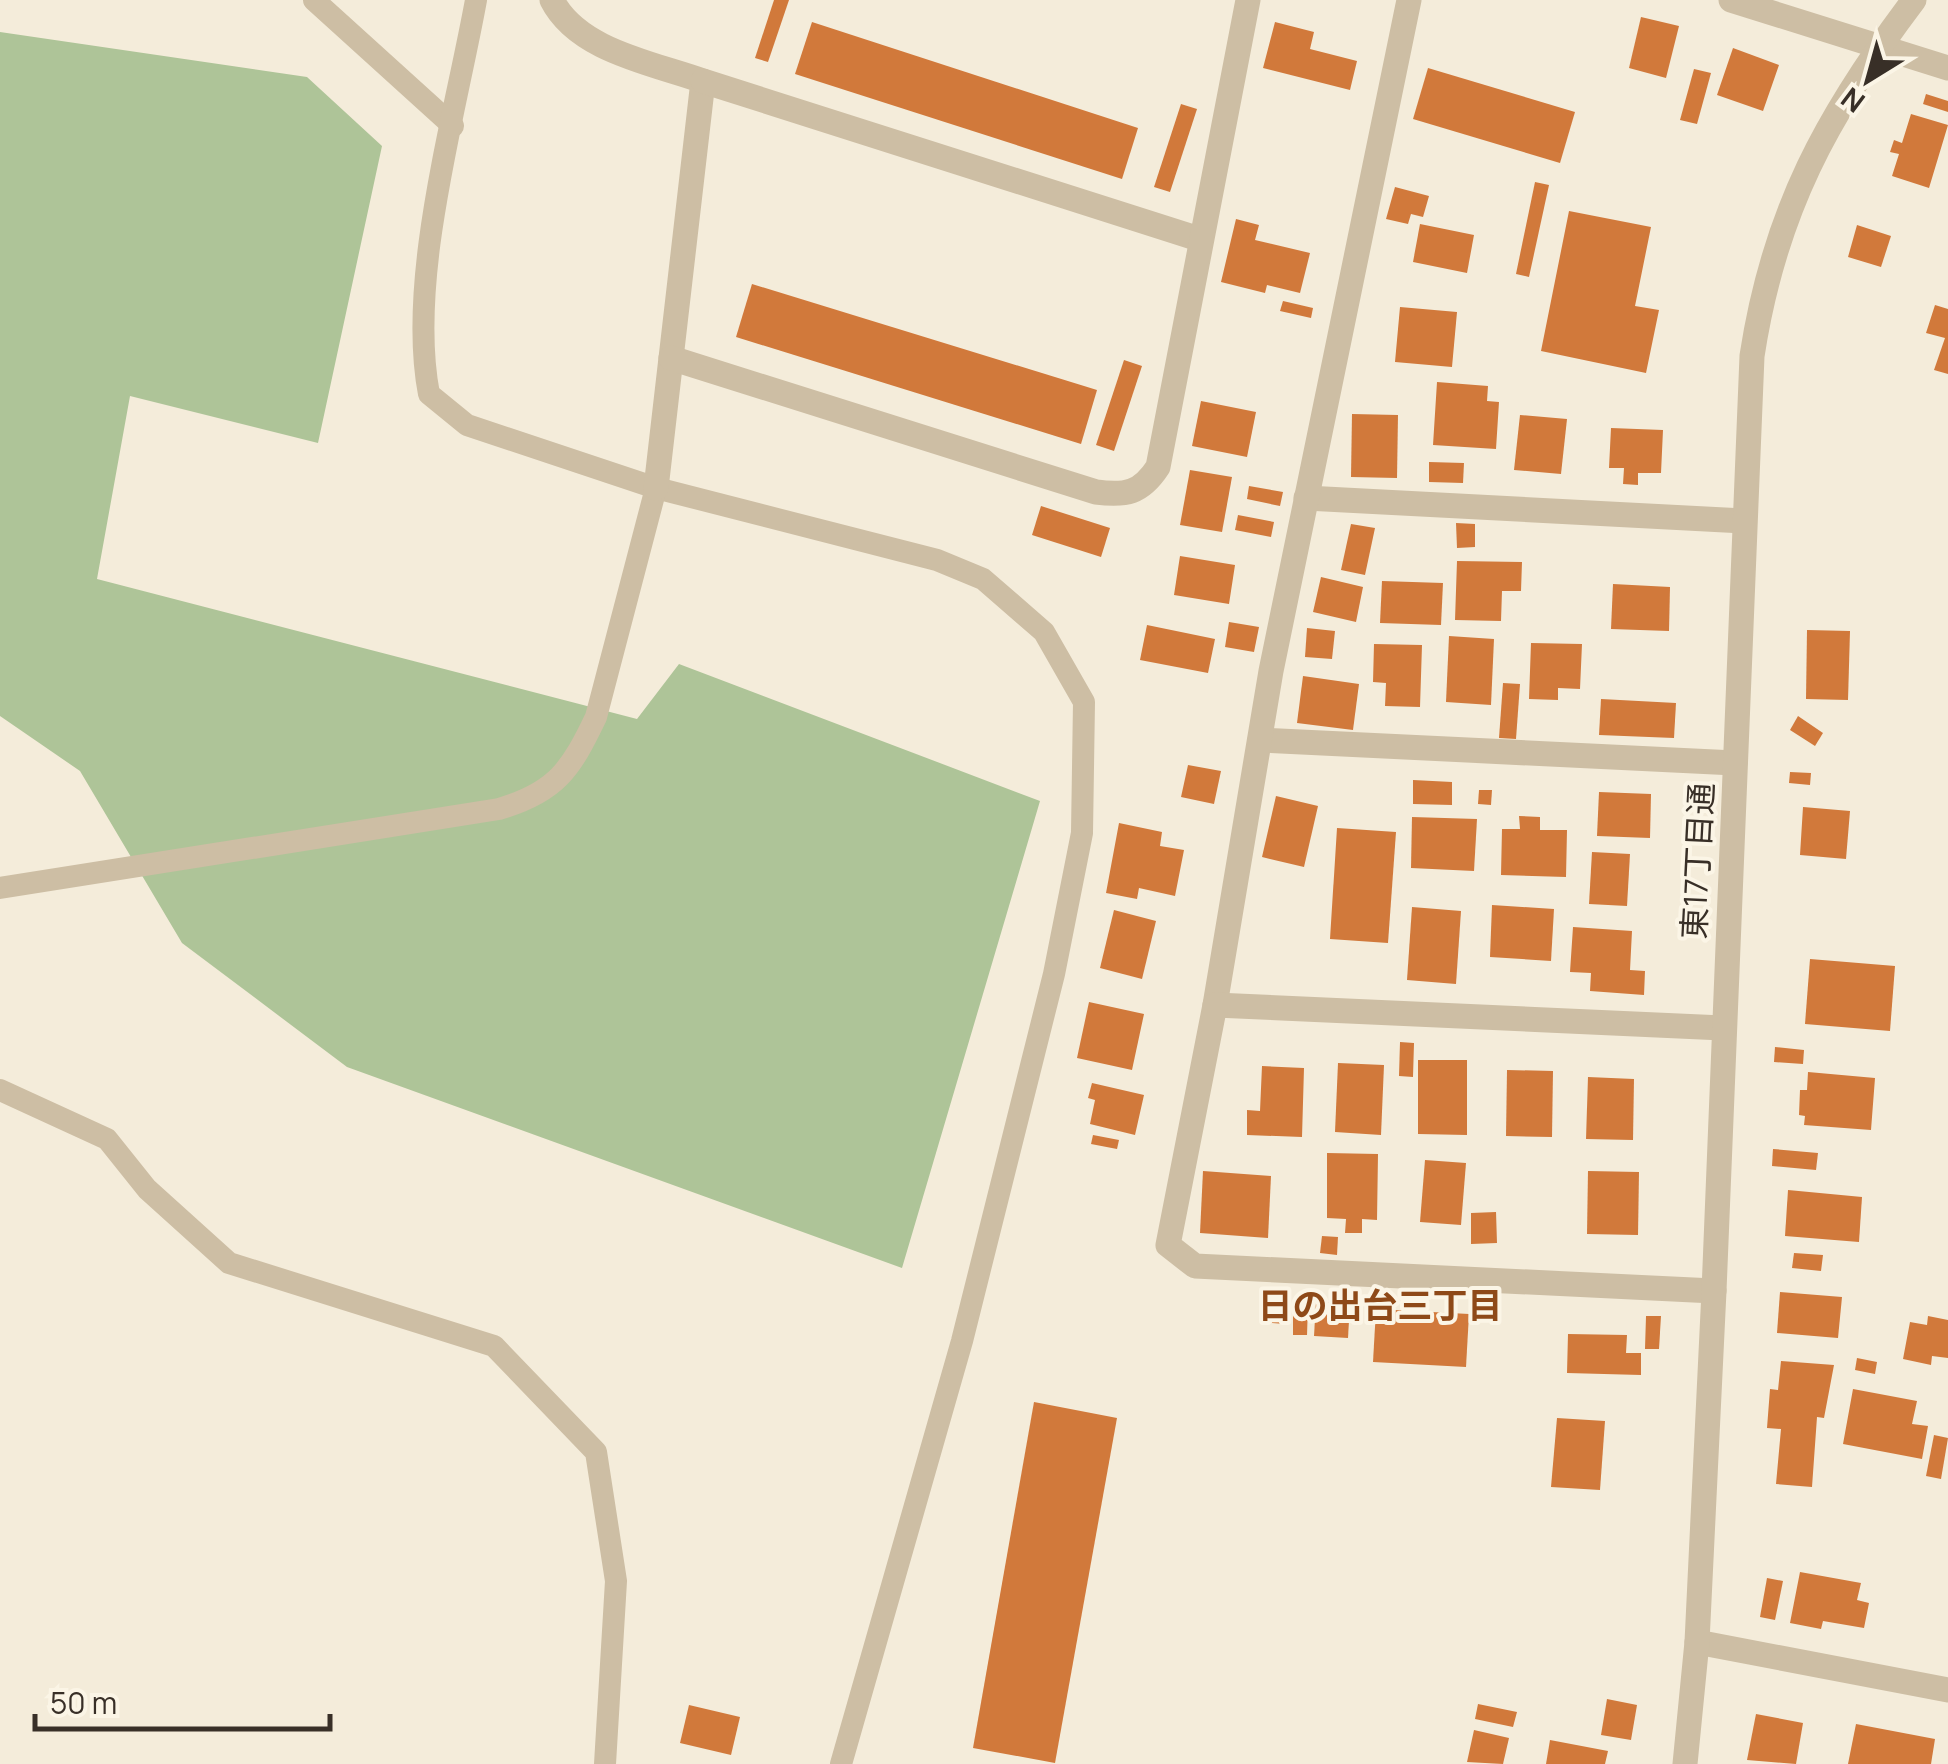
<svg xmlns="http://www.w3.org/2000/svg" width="1948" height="1764" font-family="Manrope,'Noto Sans JP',sans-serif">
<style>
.green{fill:#aec498}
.building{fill:#d1793b}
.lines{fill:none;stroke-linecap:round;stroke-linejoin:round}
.service{stroke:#cdbea4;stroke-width:22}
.minor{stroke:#cdbea4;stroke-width:25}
.tertiary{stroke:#cdbea4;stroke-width:25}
.labels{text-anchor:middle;stroke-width:8;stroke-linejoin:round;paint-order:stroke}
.street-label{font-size:32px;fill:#382f27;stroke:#fbf5e6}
.neighbourhood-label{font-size:35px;font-weight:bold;fill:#8e4918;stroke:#fbf5e6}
</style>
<rect width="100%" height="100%" fill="#f4ecda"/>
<path class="green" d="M0 32 307 77 382 146 318 443 130 396 97 579 637 719 679 664 1040 801 902 1268 347 1067 182 943 80 771 0 716Z"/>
<g class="building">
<path d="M774 0H789L768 62 755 58Z"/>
<path d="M1641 17 1679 26 1666 78 1629 68Z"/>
<path d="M812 22 1138 128 1122 179 795 74Z"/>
<path d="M1275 22 1314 32 1310 49 1357 61 1350 90 1263 68Z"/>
<path d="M1733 48 1779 65 1763 111 1717 95Z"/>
<path d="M1428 68 1575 112 1560 163 1413 119Z"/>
<path d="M1694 69 1711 73 1697 124 1680 120Z"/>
<path d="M1926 94 1948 101V112L1923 104Z"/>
<path d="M1181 104 1197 109 1170 192 1154 187Z"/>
<path d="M1911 114 1948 125 1929 188 1892 176 1899 154 1890 152 1894 140 1902 143Z"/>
<path d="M1535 182 1549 185 1529 277 1516 274Z"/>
<path d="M1395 187 1429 196 1423 217 1411 214 1408 224 1386 219Z"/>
<path d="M1569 211 1651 227 1635 306 1659 310 1646 373 1541 351Z"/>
<path d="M1236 219 1259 225 1255 240 1310 253 1300 293 1267 285 1265 293 1221 282Z"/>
<path d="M1420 224 1474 235 1467 273 1413 262Z"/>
<path d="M1857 225 1891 236 1881 267 1848 257Z"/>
<path d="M752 284 1097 390 1081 444 736 337Z"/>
<path d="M1283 301 1313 308 1311 318 1280 311Z"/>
<path d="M1935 305 1948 309V374L1934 370 1945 338 1926 333Z"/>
<path d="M1400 307 1457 312 1452 367 1395 362Z"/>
<path d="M1124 360 1142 366 1114 451 1096 445Z"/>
<path d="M1437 382 1488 386 1487 401 1499 402 1496 449 1433 445Z"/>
<path d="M1201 401 1256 412 1247 457 1192 446Z"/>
<path d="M1352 414 1398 415 1397 478 1351 477Z"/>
<path d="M1520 415 1567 419 1561 474 1514 470Z"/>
<path d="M1611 428 1663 430 1661 473H1638V485L1623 484 1624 468H1609Z"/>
<path d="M1429 462 1464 463 1463 483 1429 482Z"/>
<path d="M1190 470 1232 477 1222 532 1180 525Z"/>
<path d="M1249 486 1283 492 1280 506 1247 499Z"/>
<path d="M1041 506 1110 528 1101 557 1032 535Z"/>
<path d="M1238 515 1274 522 1271 537 1235 530Z"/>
<path d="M1456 523 1475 524V547L1457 548Z"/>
<path d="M1351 524 1375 528 1365 575 1341 570Z"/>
<path d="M1180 556 1235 565 1229 604 1174 595Z"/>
<path d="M1457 561 1522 562 1521 591H1502L1501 621 1455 620Z"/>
<path d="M1321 577 1363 587 1356 622 1313 612Z"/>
<path d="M1382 581 1443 583 1441 625 1380 623Z"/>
<path d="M1613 584 1670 587 1669 631 1611 629Z"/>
<path d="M1229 622 1259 627 1254 652 1225 647Z"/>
<path d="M1147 625 1215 639 1208 673 1140 660Z"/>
<path d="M1307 628 1335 631 1332 659 1305 657Z"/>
<path d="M1807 630 1850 631 1848 700 1806 699Z"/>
<path d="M1449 636 1494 639 1491 705 1446 702Z"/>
<path d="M1531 643 1582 644 1580 689 1558 688V700L1529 699Z"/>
<path d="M1374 644 1422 645 1420 707 1385 706 1386 683 1373 682Z"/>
<path d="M1303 676 1359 684 1353 730 1297 723Z"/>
<path d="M1503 683 1520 684 1516 739 1499 738Z"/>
<path d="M1601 699 1676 703 1674 738 1599 735Z"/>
<path d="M1798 716 1823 733 1815 746 1790 730Z"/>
<path d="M1188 765 1221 771 1214 804 1181 797Z"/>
<path d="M1790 772 1811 773 1810 785 1789 783Z"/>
<path d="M1413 780 1452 782V805L1413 804Z"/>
<path d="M1479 790H1492L1491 805 1478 804Z"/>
<path d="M1599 792 1651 794 1650 838 1597 836Z"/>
<path d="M1276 796 1318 806 1304 867 1262 857Z"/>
<path d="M1803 807 1850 811 1846 859 1800 855Z"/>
<path d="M1519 816 1540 817V830H1567L1566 877 1501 875 1502 829H1520Z"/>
<path d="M1412 817 1477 819 1474 871 1411 868Z"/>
<path d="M1119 823 1162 832 1160 846 1184 850 1175 896 1139 888 1137 899 1106 893Z"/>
<path d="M1337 828 1396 832 1388 943 1330 939Z"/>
<path d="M1592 852 1630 854 1627 906 1589 904Z"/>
<path d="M1492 905 1554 909 1551 961 1490 957Z"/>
<path d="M1412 907 1461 911 1456 984 1407 980Z"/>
<path d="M1114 910 1156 921 1142 979 1100 968Z"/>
<path d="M1573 927 1632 931 1630 970 1645 971 1644 995 1590 991 1591 973 1570 972Z"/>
<path d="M1810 959 1895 966 1890 1031 1805 1024Z"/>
<path d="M1089 1002 1144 1014 1132 1070 1077 1058Z"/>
<path d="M1400 1042 1414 1043 1413 1077 1399 1076Z"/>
<path d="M1775 1047 1804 1050 1803 1064 1774 1062Z"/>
<path d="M1418 1060H1467V1135L1418 1134Z"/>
<path d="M1338 1063 1384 1065 1381 1135 1335 1132Z"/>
<path d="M1262 1066 1304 1068 1302 1137 1247 1135V1110L1260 1111Z"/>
<path d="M1507 1070 1553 1071 1552 1137 1506 1136Z"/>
<path d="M1808 1072 1875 1078 1871 1130 1804 1125 1805 1116 1799 1115 1800 1090H1807Z"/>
<path d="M1588 1077 1634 1079 1633 1140 1586 1139Z"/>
<path d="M1092 1083 1144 1095 1135 1135 1090 1124 1095 1100 1088 1098Z"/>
<path d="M1093 1135 1119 1140 1117 1149 1091 1144Z"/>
<path d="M1773 1149 1818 1153 1816 1170 1772 1166Z"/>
<path d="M1327 1153 1378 1154 1377 1220 1362 1219V1233H1345L1346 1219 1327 1218Z"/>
<path d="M1425 1160 1466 1163 1461 1225 1420 1222Z"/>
<path d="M1203 1171 1271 1176 1268 1238 1200 1233Z"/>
<path d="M1588 1171 1639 1172 1638 1235 1587 1234Z"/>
<path d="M1788 1190 1862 1197 1859 1242 1785 1236Z"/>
<path d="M1496 1212 1497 1243 1471 1244V1213Z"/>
<path d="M1322 1236 1338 1237 1337 1255 1320 1253Z"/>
<path d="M1794 1253 1823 1255 1821 1271 1792 1268Z"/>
<path d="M1780 1292 1842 1297 1838 1338 1777 1333Z"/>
<path d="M1273 1297 1286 1298 1285 1324 1272 1323Z"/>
<path d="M1293 1302 1308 1303 1307 1335H1293Z"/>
<path d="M1316 1302 1350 1303 1348 1338 1314 1336Z"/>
<path d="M1376 1309 1469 1314 1466 1367 1373 1362Z"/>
<path d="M1646 1316H1661L1659 1349H1645Z"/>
<path d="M1928 1316 1948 1320V1358L1932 1356 1931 1365 1903 1359 1910 1322 1927 1325Z"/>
<path d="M1568 1334 1627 1335 1626 1353H1641V1375L1567 1373Z"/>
<path d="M1857 1358 1877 1362 1875 1374 1855 1370Z"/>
<path d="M1781 1361 1834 1365 1824 1418 1817 1417 1812 1487 1776 1484 1781 1429 1767 1428 1770 1389 1778 1390Z"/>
<path d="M1853 1389 1917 1401 1912 1424 1928 1426 1922 1459 1843 1444Z"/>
<path d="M1034 1402 1117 1418 1055 1763 973 1748Z"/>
<path d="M1557 1418 1605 1421 1600 1490 1551 1487Z"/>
<path d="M1934 1435 1948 1438 1941 1479 1926 1476Z"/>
<path d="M1800 1572 1861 1583 1857 1600 1869 1603 1864 1628 1823 1621 1821 1629 1790 1623Z"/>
<path d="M1767 1578 1783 1581 1775 1620 1760 1617Z"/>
<path d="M1607 1699 1637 1705 1631 1740 1601 1735Z"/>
<path d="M1478 1704 1517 1712 1513 1727 1475 1719Z"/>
<path d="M689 1705 740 1717 731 1755 680 1743Z"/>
<path d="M1756 1714 1803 1723 1796 1764 1747 1760Z"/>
<path d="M1856 1724 1935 1739 1931 1764H1848Z"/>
<path d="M1474 1730 1509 1738 1503 1764 1467 1762Z"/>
<path d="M1550 1740 1608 1751 1605 1764H1546Z"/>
</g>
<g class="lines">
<g class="service">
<path d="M314 0 453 126"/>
<path d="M476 0C455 116 407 280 429 394L467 425 656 488 937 560 983 579 1044 632 1084 702 1082 833 1054 974 962 1341 841 1764"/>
<path d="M0 888 499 809C557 792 571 769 596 717L656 488"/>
<path d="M0 1090 107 1139 147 1189 229 1263 494 1346 596 1452 616 1581 605 1764"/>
</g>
<g class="minor">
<path d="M552 0C578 51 653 63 703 81L656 488"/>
<path d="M1731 0 1948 68"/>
<path d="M703 81 1199 239"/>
<path d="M671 358 1096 492C1126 496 1141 493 1158 467L1248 0"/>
<path d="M1306 498 1744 521"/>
<path d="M1260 740 1735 763"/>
<path d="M1215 1005 1271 671 1409 0"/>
<path d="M1714 1291 1195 1266 1168 1245 1215 1005 1723 1028"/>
<path d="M1697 1642 1948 1690"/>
</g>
<path class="tertiary" d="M1685 1764 1697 1642 1714 1291 1752 356C1774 212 1827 115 1914 0"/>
</g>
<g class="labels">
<g class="street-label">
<text transform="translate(1698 861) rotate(-87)" y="11">東17丁目通</text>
</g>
<g class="neighbourhood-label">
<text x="1380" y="1318">日の出台三丁目</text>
</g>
</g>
<g transform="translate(1868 80) rotate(217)" stroke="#fbf5e6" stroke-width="8" paint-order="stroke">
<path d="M0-8L18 38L0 25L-18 38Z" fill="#382f27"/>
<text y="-15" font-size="28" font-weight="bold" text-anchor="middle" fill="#382f27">N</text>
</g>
<path d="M35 1714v15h295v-15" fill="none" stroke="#382f27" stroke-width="5"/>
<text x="50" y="1714" font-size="30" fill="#382f27" stroke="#fbf5e6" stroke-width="8" paint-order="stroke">50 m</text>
</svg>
